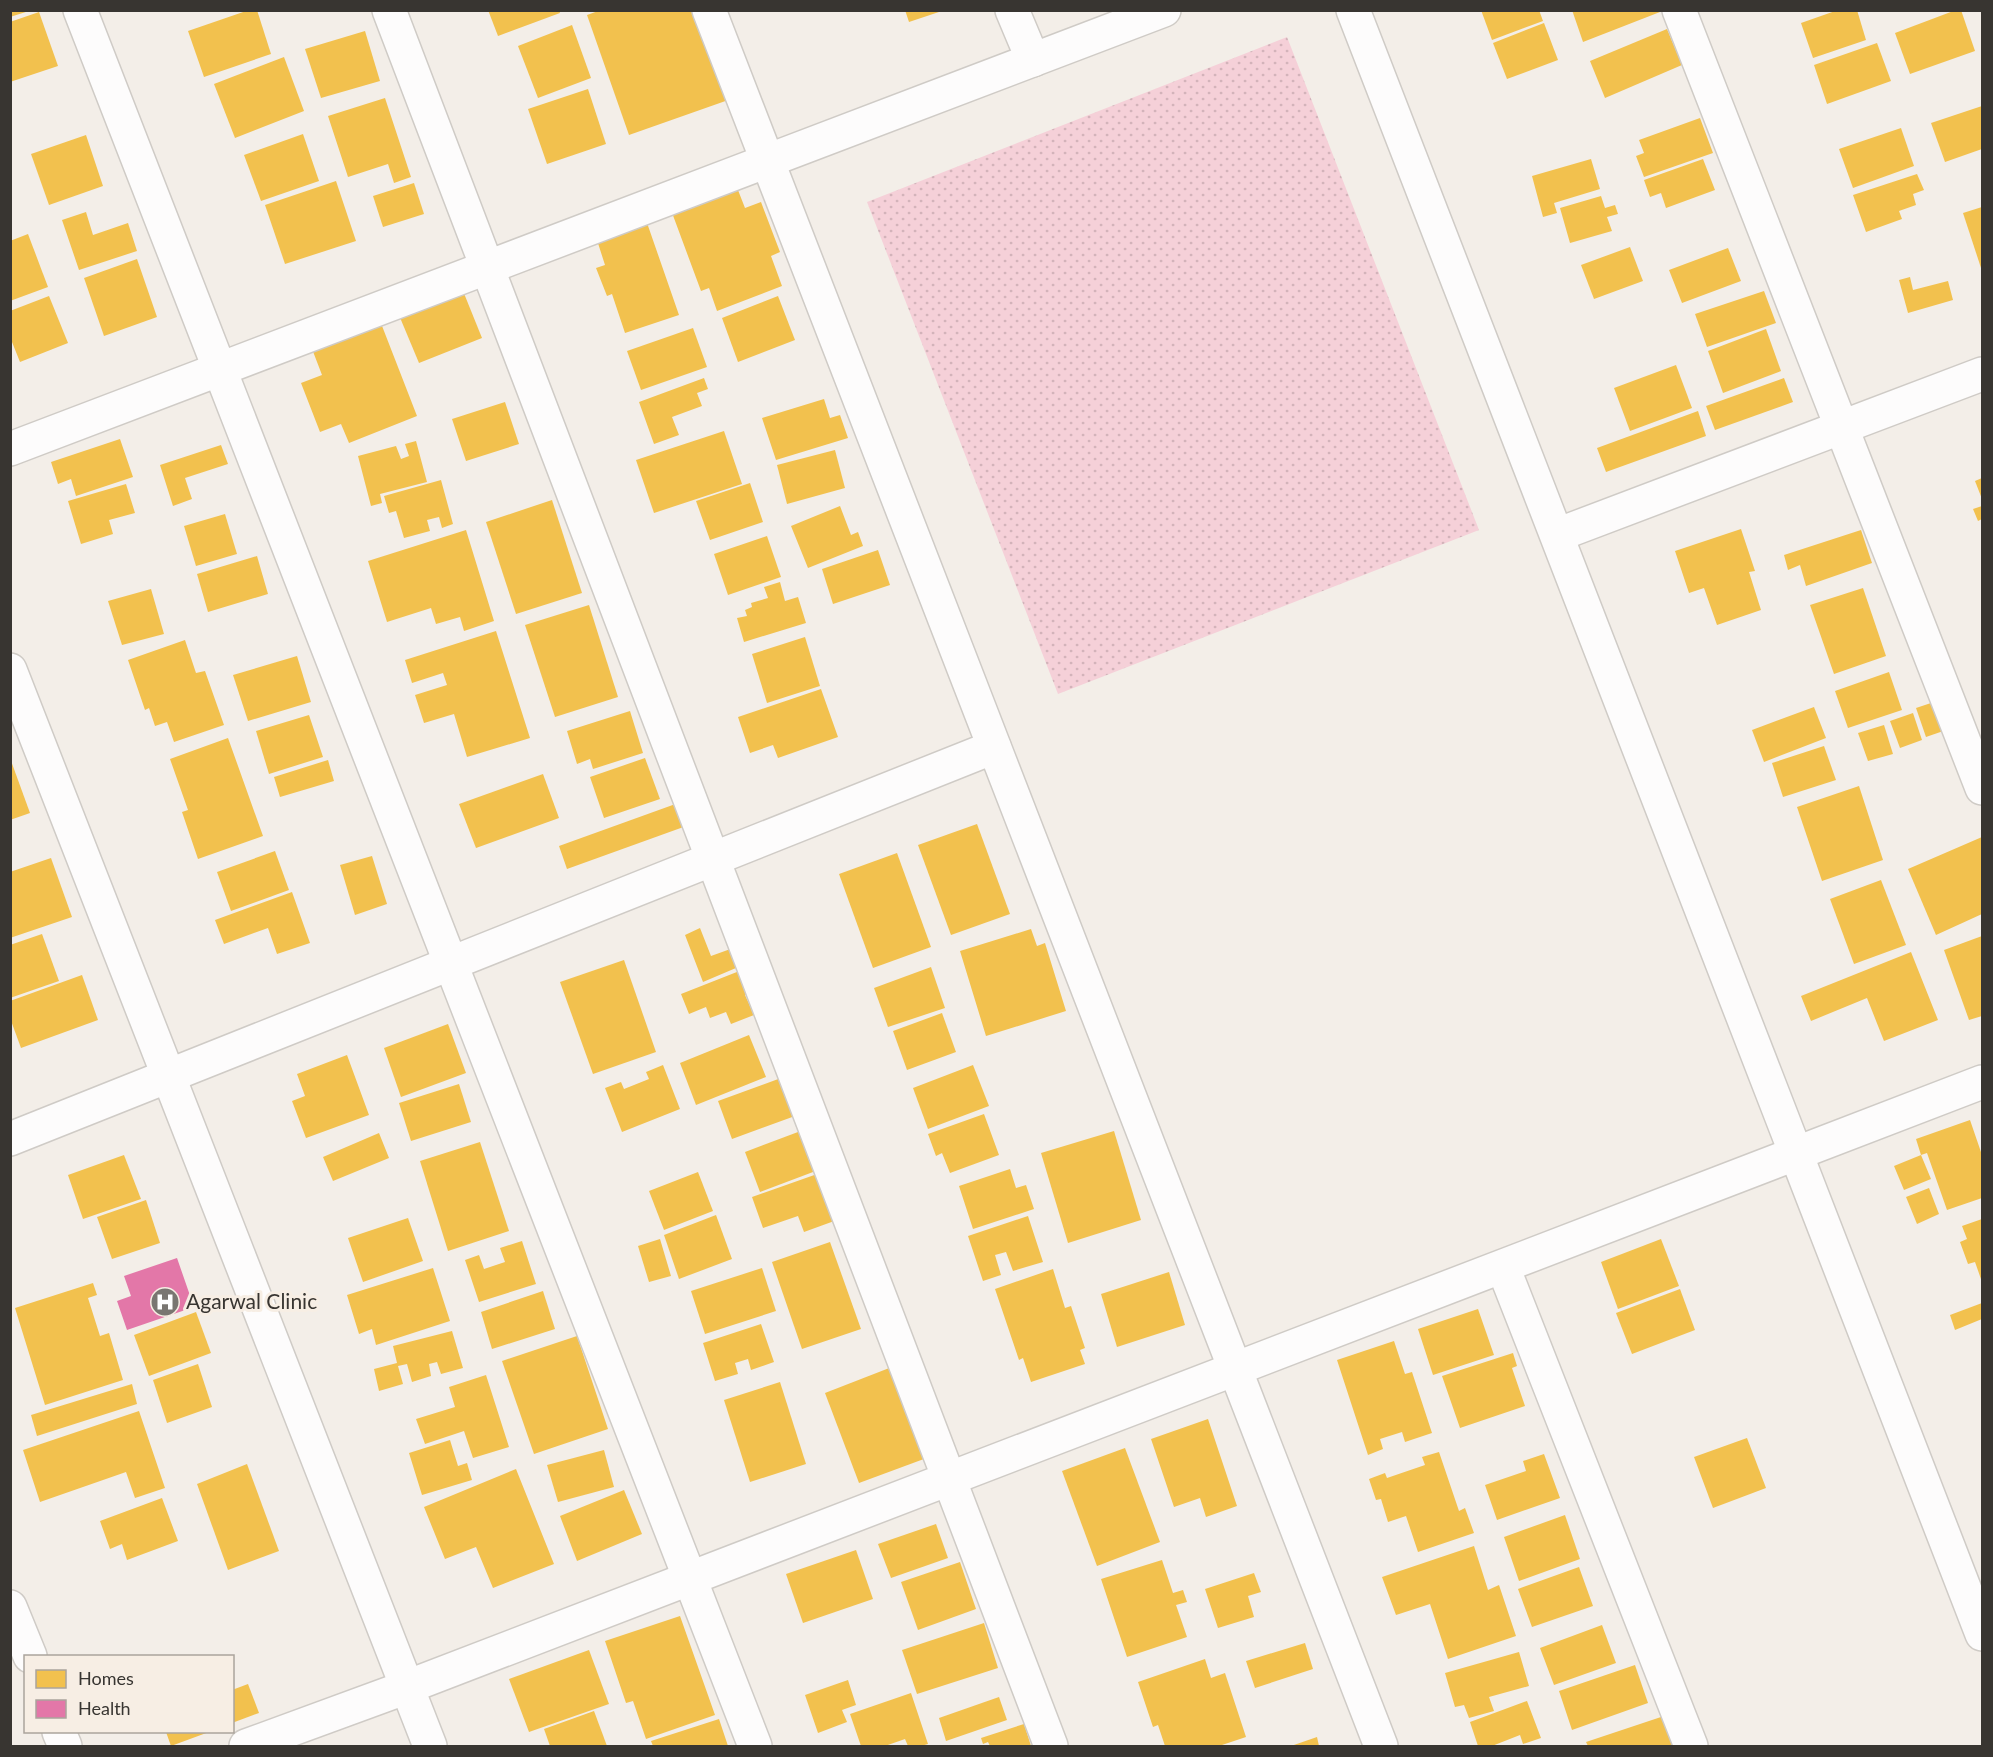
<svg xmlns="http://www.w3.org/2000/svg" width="1993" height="1757" font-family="Lato,sans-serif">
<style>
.park{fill:url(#park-dots)}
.homes{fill:#f2c14e}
.health{fill:#e377a8}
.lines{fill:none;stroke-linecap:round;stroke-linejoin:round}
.minor-casing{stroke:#cfcbc6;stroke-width:36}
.minor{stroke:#fdfcfc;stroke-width:33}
.labels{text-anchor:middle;stroke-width:6;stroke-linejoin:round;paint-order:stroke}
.poi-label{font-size:21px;fill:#383531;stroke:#f7eee4;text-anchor:start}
</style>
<defs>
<pattern id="park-dots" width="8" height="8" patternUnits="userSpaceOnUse" patternTransform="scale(1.5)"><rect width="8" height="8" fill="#f5d0d8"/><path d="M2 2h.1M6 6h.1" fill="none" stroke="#d3b3ba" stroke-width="1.8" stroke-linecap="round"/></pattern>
</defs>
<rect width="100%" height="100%" fill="#f3eee8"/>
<path class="park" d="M1287 37 1479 530 1058 694 867 202Z"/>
<g class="homes">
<path d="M10 10H29V11L10 17Z"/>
<path d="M249 10H257L271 54 204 77 188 31Z"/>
<path d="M488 10H559L560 13 498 36Z"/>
<path d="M601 10H703L734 98 629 135 587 15Z"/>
<path d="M905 10H942V11L909 22Z"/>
<path d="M1481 10H1539L1543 21 1492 40Z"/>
<path d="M1572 10H1660V12L1583 42Z"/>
<path d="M1838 10H1857L1866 40 1813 58 1801 23Z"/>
<path d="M1956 10H1961L1975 51 1910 74 1895 33Z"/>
<path d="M39 12 58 66 10 82V22Z"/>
<path d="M1544 23 1558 60 1507 79 1493 43Z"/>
<path d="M572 25 591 78 538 98 518 46Z"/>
<path d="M1667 29 1682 65 1605 98 1590 61Z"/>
<path d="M365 31 380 81 321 98 305 49Z"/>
<path d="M1877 43 1891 81 1827 104 1814 65Z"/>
<path d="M284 57 304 111 235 138 214 84Z"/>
<path d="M588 89 606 144 547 164 528 109Z"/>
<path d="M385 98 411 177 394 183 388 164 348 177 328 116Z"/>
<path d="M1982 106V149L1945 162 1931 123Z"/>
<path d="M1700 118 1713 153 1644 177 1636 156 1644 153 1639 140Z"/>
<path d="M1901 128 1914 166 1853 188 1839 149Z"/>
<path d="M303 134 319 181 261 201 244 155Z"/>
<path d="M86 135 103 186 49 205 31 154Z"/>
<path d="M1591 159 1600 189 1554 203 1557 213 1543 217 1532 176Z"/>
<path d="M1703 159 1715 190 1666 208 1661 193 1650 197 1644 180Z"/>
<path d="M1917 174 1924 190 1913 194 1916 205 1899 211 1902 219 1866 232 1853 195Z"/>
<path d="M336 181 356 241 285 264 265 205Z"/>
<path d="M414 183 424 214 383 227 373 196Z"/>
<path d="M736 185 745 208 761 202 780 252 771 256 782 286 717 311 709 288 701 291 671 210Z"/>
<path d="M1601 196 1605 208 1615 205 1618 214 1607 217 1612 231 1570 243 1560 208Z"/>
<path d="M1982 207V271L1963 213Z"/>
<path d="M86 212 93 235 128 223 137 251 79 270 62 220Z"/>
<path d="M646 220 679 315 625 333 612 294 607 296 596 268 605 265 596 237Z"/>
<path d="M28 234 48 287 10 301V241Z"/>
<path d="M1630 247 1643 281 1594 299 1581 265Z"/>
<path d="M1728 248 1741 281 1682 303 1669 270Z"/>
<path d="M137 259 157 317 104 336 84 278Z"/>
<path d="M1910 277 1913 290 1948 281 1953 300 1908 313 1899 280Z"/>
<path d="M459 281 482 338 419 363 396 308Z"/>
<path d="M1764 291 1776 323 1707 347 1695 314Z"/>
<path d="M49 296 68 343 20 362 10 337V311Z"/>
<path d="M778 296 795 340 738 362 722 318Z"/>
<path d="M377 313 417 416 349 443 341 424 320 432 301 383 322 375 309 341Z"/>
<path d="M693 328 707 367 641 390 627 351Z"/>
<path d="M1766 329 1781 371 1723 393 1708 351Z"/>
<path d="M1676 365 1692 408 1630 431 1614 388Z"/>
<path d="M704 378 708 389 697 393 702 406 672 417 679 435 654 444 639 402Z"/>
<path d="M1784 378 1793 402 1715 430 1706 406Z"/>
<path d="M824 399 830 418 840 415 848 438 776 460 762 418Z"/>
<path d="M505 402 519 444 466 461 452 419Z"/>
<path d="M1698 411 1706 436 1606 472 1597 448Z"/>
<path d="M724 431 742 484 654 513 636 460Z"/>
<path d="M120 439 133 477 76 496 71 479 58 484 51 462Z"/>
<path d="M416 441 427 482 380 494 382 503 371 506 358 456 396 446 401 459 409 456 405 444Z"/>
<path d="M221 445 228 464 185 478 192 499 173 506 160 465Z"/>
<path d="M835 450 845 488 787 504 777 465Z"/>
<path d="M1982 478V499L1975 481Z"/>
<path d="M441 480 453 524 442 528 439 517 427 520 430 531 404 538 396 511 389 513 384 496Z"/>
<path d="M750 483 763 522 710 540 696 501Z"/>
<path d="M126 484 135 513 109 520 113 534 81 544 68 501Z"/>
<path d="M552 500 582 593 516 614 486 522Z"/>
<path d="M840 506 851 535 858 532 863 546 808 568 791 526Z"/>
<path d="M1982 506V519L1978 521 1973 509Z"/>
<path d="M225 514 237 554 196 566 184 526Z"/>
<path d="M1741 529 1755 571 1749 572 1761 610 1717 625 1704 588 1689 593 1675 551Z"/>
<path d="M466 530 494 621 464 631 460 617 436 624 431 608 387 622 368 561Z"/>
<path d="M1861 530 1872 563 1806 586 1800 565 1788 570 1784 555Z"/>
<path d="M767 536 781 577 728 595 714 554Z"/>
<path d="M878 550 890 585 833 604 822 569Z"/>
<path d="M257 556 268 594 208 612 197 574Z"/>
<path d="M780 582 785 601 798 597 806 623 744 642 737 618 747 616 745 610 752 607 751 603 768 598 764 587Z"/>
<path d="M1863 588 1886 656 1834 674 1810 605Z"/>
<path d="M151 589 164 634 122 645 108 601Z"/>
<path d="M589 605 618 697 555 717 525 625Z"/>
<path d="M496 631 530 738 467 757 454 714 424 723 415 695 447 685 443 673 412 683 405 660Z"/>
<path d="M805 637 820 686 767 703 752 654Z"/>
<path d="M185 640 196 673 205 671 224 725 174 742 167 722 155 726 149 708 145 710 128 660Z"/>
<path d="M297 656 311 702 248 721 233 675Z"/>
<path d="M1889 672 1902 710 1848 728 1835 691Z"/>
<path d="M821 689 838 737 778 758 773 745 750 753 738 717Z"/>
<path d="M1943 699 1952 728 1926 737 1916 708Z"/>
<path d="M1814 707 1826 738 1764 762 1752 730Z"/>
<path d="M630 711 643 753 593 769 590 759 577 764 567 731Z"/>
<path d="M1913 713 1922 740 1900 748 1890 721Z"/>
<path d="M309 715 323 757 269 774 256 731Z"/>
<path d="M1884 725 1893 754 1868 761 1858 733Z"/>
<path d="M228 738 263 836 198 859 182 812 188 810 170 759Z"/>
<path d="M1824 746 1836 780 1783 797 1772 763Z"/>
<path d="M10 758 30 813 10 820Z"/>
<path d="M645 758 660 799 604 818 590 777Z"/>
<path d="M328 760 334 781 280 797 274 777Z"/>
<path d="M543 774 559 818 476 848 459 804Z"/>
<path d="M1859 786 1883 860 1822 881 1797 807Z"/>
<path d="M681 802 689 825 567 869 559 846Z"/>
<path d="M977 824 1010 914 951 935 918 845Z"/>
<path d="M1982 837V914L1936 935 1908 869Z"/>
<path d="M275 851 289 890 231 911 217 872Z"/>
<path d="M897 853 931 947 873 968 839 874Z"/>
<path d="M372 856 387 904 355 915 340 865Z"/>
<path d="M51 858 72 917 10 938V872Z"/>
<path d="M1881 880 1906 945 1854 964 1830 899Z"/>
<path d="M292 892 310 943 277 954 268 928 224 944 215 920Z"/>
<path d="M700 928 711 956 736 947 743 965 703 982 685 935Z"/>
<path d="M1031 929 1037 946 1045 943 1066 1011 986 1036 960 951Z"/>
<path d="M42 934 59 981 10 998V945Z"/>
<path d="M1982 936V1016L1969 1020 1944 950Z"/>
<path d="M1911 952 1938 1020 1884 1041 1867 998 1811 1021 1801 996Z"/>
<path d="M624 960 656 1052 593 1074 560 982Z"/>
<path d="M931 967 945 1008 888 1027 874 988Z"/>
<path d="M747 968 757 990 745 995 754 1015 731 1024 726 1012 710 1018 706 1007 689 1014 681 994Z"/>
<path d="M82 975 98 1020 21 1048 10 1018V1001Z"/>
<path d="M942 1013 956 1052 907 1070 893 1031Z"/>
<path d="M448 1024 466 1073 401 1097 384 1048Z"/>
<path d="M749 1035 766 1077 696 1105 680 1063Z"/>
<path d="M347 1055 369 1115 306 1138 292 1101 305 1096 297 1074Z"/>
<path d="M663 1065 680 1109 622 1132 605 1088 621 1082 624 1089 649 1079 646 1072Z"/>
<path d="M973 1065 989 1106 928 1129 913 1088Z"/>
<path d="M781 1078 795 1116 732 1139 718 1101Z"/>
<path d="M459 1084 471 1122 411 1141 399 1103Z"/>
<path d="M984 1114 999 1155 950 1173 942 1153 936 1156 928 1134Z"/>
<path d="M1970 1120 1982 1155V1198L1947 1210 1927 1153 1921 1155 1916 1139Z"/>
<path d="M806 1129 821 1169 760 1192 745 1152Z"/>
<path d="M1114 1131 1141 1220 1068 1243 1041 1153Z"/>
<path d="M379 1133 389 1158 333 1181 323 1157Z"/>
<path d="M480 1142 509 1231 448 1251 420 1161Z"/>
<path d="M124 1155 141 1199 83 1219 68 1175Z"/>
<path d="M1921 1155 1931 1179 1904 1190 1894 1166Z"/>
<path d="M1010 1169 1016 1188 1026 1185 1034 1209 973 1229 959 1186Z"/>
<path d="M698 1172 713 1211 664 1230 649 1191Z"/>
<path d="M820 1173 837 1220 804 1232 798 1216 763 1228 752 1197Z"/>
<path d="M1929 1188 1939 1214 1917 1224 1906 1197Z"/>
<path d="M146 1200 160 1243 112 1259 97 1217Z"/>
<path d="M716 1215 732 1259 679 1279 664 1235Z"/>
<path d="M1028 1216 1043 1262 1013 1271 1006 1252 995 1255 1001 1275 983 1281 968 1236Z"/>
<path d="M408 1218 423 1261 363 1282 348 1238Z"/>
<path d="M1982 1219V1282L1975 1262 1968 1264 1960 1242 1967 1239 1962 1226Z"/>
<path d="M660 1239 671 1276 649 1282 638 1246Z"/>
<path d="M1661 1239 1679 1286 1618 1309 1601 1262Z"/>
<path d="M522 1241 536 1284 479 1302 465 1260 479 1255 484 1269 505 1262 500 1248Z"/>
<path d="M830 1242 861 1329 802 1349 772 1262Z"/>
<path d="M433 1268 450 1321 376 1345 372 1329 359 1334 347 1295Z"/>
<path d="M762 1268 776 1311 705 1334 691 1291Z"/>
<path d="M1053 1269 1065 1308 1071 1306 1085 1348 1080 1350 1085 1364 1031 1382 1023 1358 1019 1360 995 1289Z"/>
<path d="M1169 1272 1185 1325 1117 1347 1101 1294Z"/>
<path d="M93 1283 97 1295 88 1298 100 1336 109 1333 123 1380 45 1405 15 1308Z"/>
<path d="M1680 1289 1695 1330 1632 1354 1616 1313Z"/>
<path d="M543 1291 555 1329 492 1349 481 1312Z"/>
<path d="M1982 1303V1319L1955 1330 1950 1315Z"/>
<path d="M1478 1309 1494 1355 1433 1375 1418 1329Z"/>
<path d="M196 1312 211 1353 149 1376 134 1335Z"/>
<path d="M761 1324 774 1362 751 1370 748 1359 735 1363 738 1374 715 1381 703 1343Z"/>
<path d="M452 1331 463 1368 441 1374 437 1362 429 1364 431 1376 412 1382 407 1364 398 1366 403 1384 379 1391 374 1369 397 1363 393 1346Z"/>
<path d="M577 1336 608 1429 534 1454 502 1361Z"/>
<path d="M1394 1341 1405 1374 1412 1372 1432 1433 1405 1442 1402 1432 1380 1439 1383 1449 1368 1455 1337 1360Z"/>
<path d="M1513 1353 1517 1366 1512 1368 1525 1406 1460 1428 1442 1376Z"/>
<path d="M198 1364 212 1407 167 1423 153 1380Z"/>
<path d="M897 1365 932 1456 859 1483 825 1393Z"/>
<path d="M486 1375 509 1447 473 1458 464 1431 425 1444 416 1419 455 1407 449 1387Z"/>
<path d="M780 1382 806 1464 750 1482 724 1400Z"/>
<path d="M132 1384 137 1404 37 1436 31 1415Z"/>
<path d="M139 1411 165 1488 135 1498 126 1472 40 1502 23 1450Z"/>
<path d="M1208 1419 1237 1506 1206 1517 1200 1498 1174 1507 1151 1439Z"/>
<path d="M1747 1438 1766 1488 1713 1508 1694 1457Z"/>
<path d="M450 1440 458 1466 467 1463 472 1480 422 1495 409 1453Z"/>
<path d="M1125 1448 1160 1542 1097 1566 1062 1471Z"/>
<path d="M604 1450 614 1487 558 1502 547 1465Z"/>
<path d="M1439 1452 1459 1511 1465 1508 1474 1533 1418 1552 1406 1516 1388 1522 1381 1499 1376 1500 1369 1479 1385 1473 1387 1478 1425 1465 1422 1457Z"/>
<path d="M1544 1454 1560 1498 1497 1520 1485 1485 1526 1471 1523 1461Z"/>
<path d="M247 1464 279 1551 228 1570 197 1484Z"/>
<path d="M516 1469 554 1564 493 1588 476 1547 445 1559 424 1507Z"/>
<path d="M624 1490 642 1534 577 1561 560 1516Z"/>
<path d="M162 1498 178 1541 127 1560 122 1544 110 1549 100 1521Z"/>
<path d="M1565 1515 1580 1559 1519 1581 1504 1537Z"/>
<path d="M936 1524 948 1558 891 1578 878 1544Z"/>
<path d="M1474 1546 1488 1590 1499 1585 1516 1636 1448 1659 1430 1604 1396 1615 1382 1577Z"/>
<path d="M856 1550 873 1599 803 1623 786 1574Z"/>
<path d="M1162 1560 1173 1593 1183 1590 1187 1602 1176 1605 1187 1637 1127 1657 1101 1579Z"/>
<path d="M960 1562 976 1609 918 1630 901 1582Z"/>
<path d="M1579 1567 1593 1606 1532 1627 1518 1589Z"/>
<path d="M1254 1573 1261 1592 1248 1596 1254 1617 1218 1628 1205 1589Z"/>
<path d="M680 1616 715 1715 646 1739 633 1701 626 1703 605 1641Z"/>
<path d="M984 1623 998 1668 917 1694 902 1650Z"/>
<path d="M1602 1625 1616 1663 1554 1685 1540 1648Z"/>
<path d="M1305 1643 1313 1669 1255 1688 1246 1661Z"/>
<path d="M589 1650 609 1704 529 1732 509 1679Z"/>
<path d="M1519 1652 1529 1686 1489 1697 1494 1711 1469 1718 1464 1705 1455 1707 1445 1673Z"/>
<path d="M1205 1659 1211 1678 1225 1673 1246 1737 1219 1746H1165L1158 1725 1153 1727 1138 1682Z"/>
<path d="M1635 1665 1648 1703 1572 1730 1559 1691Z"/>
<path d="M848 1680 856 1705 842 1710 847 1722 818 1733 805 1695Z"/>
<path d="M248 1684 259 1713 232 1723V1690Z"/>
<path d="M911 1693 928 1744 921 1746H908L905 1739 885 1746H861L850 1714Z"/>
<path d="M999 1697 1007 1720 946 1741 939 1718Z"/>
<path d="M1527 1701 1541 1738 1523 1744 1520 1735 1492 1746H1478L1470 1722Z"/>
<path d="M594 1711 607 1746H550L544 1729Z"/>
<path d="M1664 1716 1675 1746H1588L1586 1742Z"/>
<path d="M719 1719 728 1746H653L651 1741Z"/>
<path d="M1024 1724 1031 1746H990L988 1742 983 1744 981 1738Z"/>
<path d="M166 1732H209L171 1746Z"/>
<path d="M1317 1737 1319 1746H1291Z"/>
</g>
<path class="health" d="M177 1258 194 1307 127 1330 117 1301 131 1296 124 1276Z"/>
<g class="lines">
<g class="minor-casing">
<g id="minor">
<path d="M80 10 755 1746"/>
<path d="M389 10 1051 1746"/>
<path d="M709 10 1381 1746"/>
<path d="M1012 10 1033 60"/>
<path d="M1353 10 1982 1634"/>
<path d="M1679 10 1982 788"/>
<path d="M10 449 1164 10"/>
<path d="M1557 535 1982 374"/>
<path d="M10 670 430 1746"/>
<path d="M10 1139 994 747"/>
<path d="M1503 1267 1691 1746"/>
<path d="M10 1607 30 1656"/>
<path d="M59 1732 65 1746"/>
<path d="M246 1746 407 1687 1982 1082"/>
</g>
</g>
<use href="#minor" class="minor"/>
</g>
<defs>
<g id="hospital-disc" transform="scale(1.5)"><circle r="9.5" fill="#797671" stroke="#f7eee4"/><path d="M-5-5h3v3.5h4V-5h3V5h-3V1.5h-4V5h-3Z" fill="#fff"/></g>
</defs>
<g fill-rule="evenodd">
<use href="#hospital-disc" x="165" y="1302"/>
</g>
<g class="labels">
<g class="poi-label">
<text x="186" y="1309">Agarwal Clinic</text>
</g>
</g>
<rect width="1993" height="1757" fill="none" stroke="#383531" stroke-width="24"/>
<rect x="24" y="1655" width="210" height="78" fill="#f7eee4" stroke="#aba49c" stroke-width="1.5"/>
<rect x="36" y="1670" width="30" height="18" fill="#f2c14e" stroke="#aba49c" stroke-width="1.5"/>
<text x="78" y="1685" font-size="18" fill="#383531">Homes</text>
<rect x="36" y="1700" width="30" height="18" fill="#e377a8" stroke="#aba49c" stroke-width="1.5"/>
<text x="78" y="1715" font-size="18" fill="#383531">Health</text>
</svg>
